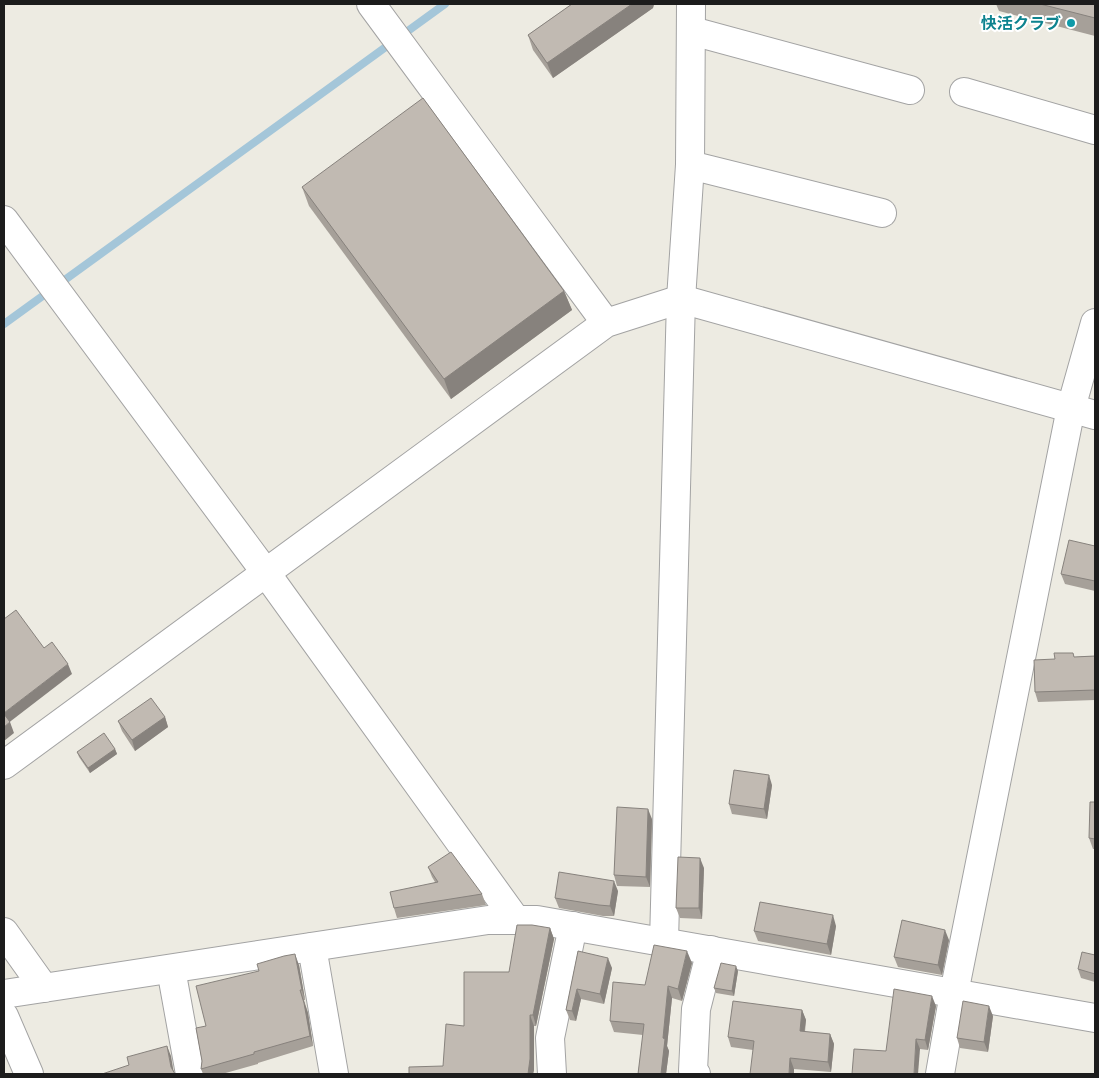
<svg xmlns="http://www.w3.org/2000/svg" width="1099" height="1078" font-family="Rubik,'Noto Sans JP',sans-serif">
<style>
.lines{fill:none;stroke-linecap:round;stroke-linejoin:round}
.stream{stroke:#a4c6d9;stroke-width:8}
.street-casing{stroke:#a3a3a3;stroke-width:30}
.street{stroke:#fff;stroke-width:28}
.wall{fill:#a6a099}
.shaded-wall{fill:#87827d}
.building{fill:#c1bab2;stroke:#87827d}
.culture-dot{fill:#0f9aa8;stroke:#fff;stroke-width:2}
.labels{text-anchor:middle;stroke-width:4;stroke-linejoin:round;paint-order:stroke}
.culture-label{font-size:16px;font-weight:bold;fill:#0d838f;stroke:#fff;text-anchor:end}
</style>
<rect width="100%" height="100%" fill="#edebe2"/>
<g class="lines">
<path class="stream" d="M4 324 445 4"/>
<g class="street-casing">
<g id="street">
<path d="M371 4 606 323"/>
<path d="M692 31 910 90"/>
<path d="M964 92 1095 130"/>
<path d="M690 165 882 213"/>
<path d="M4 220 266 573 516 920"/>
<path d="M4 765 606 323 681 299 1095 415"/>
<path d="M4 932 44 988"/>
<path d="M664 942 681 299 690 165 691 4"/>
<path d="M312 947 334 1074"/>
<path d="M171 969 190 1074"/>
<path d="M4 994 488 920H537L1095 1018"/>
<path d="M4 1016 29 1074"/>
<path d="M552 1074 550 1038 573 926"/>
<path d="M696 1074 693 1071 696 1009 711 950"/>
<path d="M940 1074 954 993 1071 408 1095 323"/>
</g>
</g>
<use href="#street" class="street"/>
</g>
<g class="wall">
<path d="M572 4H654L653 8 553 78 533 50 528 35Z"/>
<path d="M996 4H1095V36L999 11Z"/>
<path d="M302 187 564 291 572 310 451 399 309 206Z"/>
<path d="M1095 546V591L1065 584 1061 574Z"/>
<path d="M1095 656V700L1038 702 1035 692 1055 659 1075 657Z"/>
<path d="M165 717 168 727 135 751 122 731 118 721Z"/>
<path d="M115 749 117 754 90 773 79 757 77 752Z"/>
<path d="M772 785 767 819 732 814 729 804Z"/>
<path d="M1095 802V849H1093L1089 838Z"/>
<path d="M652 819 650 887 617 886 614 875Z"/>
<path d="M428 867 482 894 486 905 397 918 394 908 435 882 432 877Z"/>
<path d="M704 868 702 919 680 918 676 908Z"/>
<path d="M618 891 614 916H603L559 908 555 898Z"/>
<path d="M836 926 831 955 758 941 754 931Z"/>
<path d="M550 928 554 939 536 1026H534V1070L533 1074H409L443 1066 464 1026Z"/>
<path d="M949 940 942 975 898 967 894 957Z"/>
<path d="M578 951 612 968 604 1004 581 999 576 1021 570 1020 566 1010Z"/>
<path d="M1095 955V982L1081 978 1078 969Z"/>
<path d="M692 963 682 1001 672 998 667 1046 669 1051 666 1074H638L643 1035 614 1032 610 1021 645 985Z"/>
<path d="M299 965 305 1000H304L308 1013 313 1046 258 1063V1064L222 1074H203L201 1069 206 1026Z"/>
<path d="M738 971 734 996 716 993 714 988Z"/>
<path d="M936 1006 928 1050 920 1049 886 1051Z"/>
<path d="M802 1010 806 1020 805 1032 830 1034 834 1044 831 1072 794 1069 753 1050 731 1047 728 1037Z"/>
<path d="M993 1016 988 1052 960 1048 957 1038Z"/>
</g>
<g class="shaded-wall">
<path d="M632 4H654L653 8 553 78 547 63Z"/>
<path d="M564 291 572 310 451 399 444 379Z"/>
<path d="M68 664 72 674 7 724 4 715V713Z"/>
<path d="M165 717 168 727 135 751 132 740Z"/>
<path d="M10 722 14 733 4 741V727Z"/>
<path d="M115 749 117 754 90 773 88 768Z"/>
<path d="M769 775 772 785 767 819 764 809Z"/>
<path d="M648 809 652 819 650 887 646 877Z"/>
<path d="M700 858 704 868 702 919 699 908Z"/>
<path d="M614 881 618 891 614 916 610 906Z"/>
<path d="M833 915 836 926 831 955 827 944Z"/>
<path d="M550 928 554 939 536 1026 533 1015Z"/>
<path d="M945 930 949 940 942 975 938 965Z"/>
<path d="M687 951 692 963 682 1001 678 989Z"/>
<path d="M295 954 299 965 305 1000 302 990Z"/>
<path d="M608 958 612 968 604 1004 600 994Z"/>
<path d="M736 966 738 971 734 996 732 991Z"/>
<path d="M668 986 672 998 667 1046 669 1051 666 1074H661L663 1038Z"/>
<path d="M577 989 581 999 576 1021 572 1011Z"/>
<path d="M300 990 308 1013 313 1046 310 1036Z"/>
<path d="M932 996 936 1006 928 1050 925 1040Z"/>
<path d="M989 1006 993 1016 988 1052 984 1042Z"/>
<path d="M802 1010 806 1020 803 1041 800 1031Z"/>
<path d="M530 1015 534 1026V1070L533 1074H528Z"/>
<path d="M830 1034 834 1044 831 1072 828 1062Z"/>
<path d="M916 1039 920 1049 918 1074H914Z"/>
<path d="M167 1046 171 1056 174 1074 171 1067Z"/>
<path d="M790 1058 794 1069V1074H789Z"/>
</g>
<g class="building">
<path d="M572 4H632L547 63 528 35Z"/>
<path d="M1040 4H1095V18Z"/>
<path d="M423 98 564 291 444 379 302 187Z"/>
<path d="M1069 540 1095 546V581L1061 574Z"/>
<path d="M16 610 44 648 52 642 68 664 4 713V619Z"/>
<path d="M1054 653H1073L1074 657 1095 656V690L1035 692 1034 660 1055 659Z"/>
<path d="M151 698 165 717 132 740 118 721Z"/>
<path d="M4 714 10 722 4 727Z"/>
<path d="M104 733 115 749 88 768 77 752Z"/>
<path d="M734 770 769 775 764 809 729 804Z"/>
<path d="M1090 802H1095V839L1089 838Z"/>
<path d="M617 807 648 809 646 877 614 875Z"/>
<path d="M451 852 482 894 394 908 390 892 438 882 428 867Z"/>
<path d="M678 857 700 858 699 908H676Z"/>
<path d="M559 872 614 881 610 906 599 905 555 898Z"/>
<path d="M760 902 833 915 827 944 754 931Z"/>
<path d="M902 920 945 930 938 965 894 957Z"/>
<path d="M517 925H532L550 928 533 1015H530V1059L528 1074H409V1067L443 1066 446 1024 464 1026V972H509Z"/>
<path d="M654 945 687 951 678 989 668 986 663 1038 665 1039 661 1074H638L644 1024 610 1021 613 982 645 985Z"/>
<path d="M578 951 608 958 600 994 577 989 572 1011 566 1010Z"/>
<path d="M1082 952 1095 955V974L1078 969Z"/>
<path d="M295 954 302 990H300L304 1003 310 1036 254 1052V1054L201 1069 202 1061 196 1028 206 1026 196 986 259 971 257 964 284 956Z"/>
<path d="M721 963 736 966 732 991 714 988Z"/>
<path d="M894 989 932 996 925 1040 916 1039 914 1074H852L854 1049 886 1051Z"/>
<path d="M733 1001 802 1010 800 1031 830 1034 828 1062 790 1058 789 1074H750L754 1041 728 1037Z"/>
<path d="M963 1001 989 1006 984 1042 957 1038Z"/>
<path d="M167 1046 171 1067 175 1074H102L129 1065 127 1057Z"/>
</g>
<circle class="culture-dot" cx="1071" cy="23" r="5"/>
<g class="labels">
<g class="culture-label">
<text x="1061" y="29">快活クラブ</text>
</g>
</g>
<rect width="1099" height="1078" fill="none" stroke="#1c1c1c" stroke-width="10"/>
</svg>
